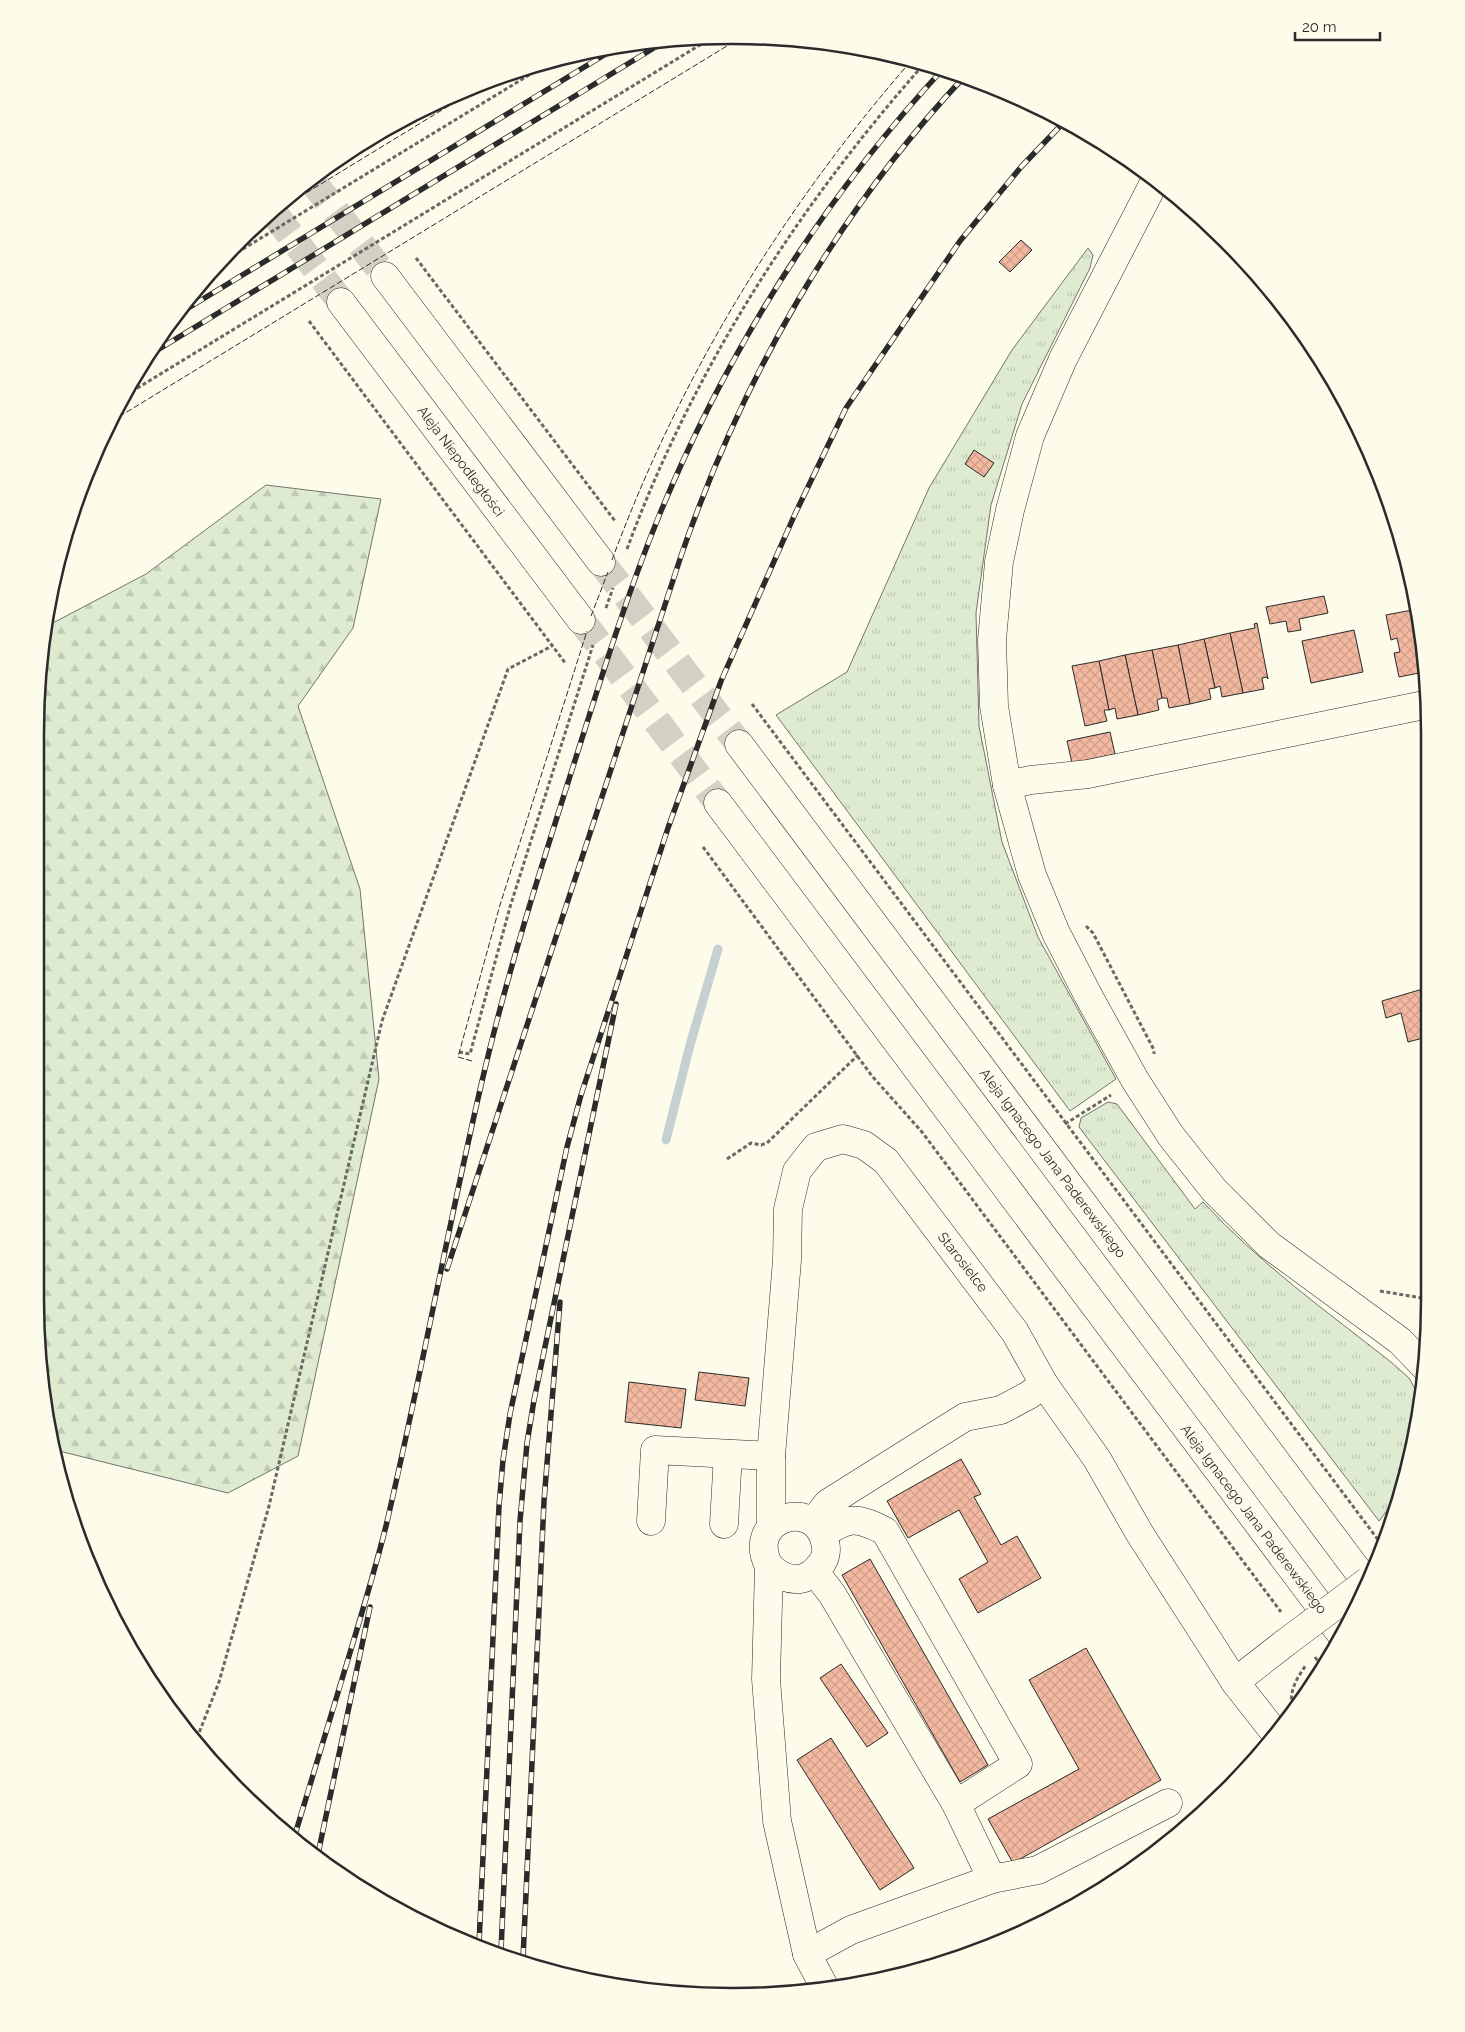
<svg xmlns="http://www.w3.org/2000/svg" width="1465" height="2032" font-family="Raleway,sans-serif">
<style>
.grass{fill:url(#grass-tufts);stroke:#74746e}
.forest{fill:url(#forest-firs);stroke:#74746e}
.lines{fill:none;stroke-linecap:round;stroke-linejoin:round}
.stream{stroke:#c7d0d0;stroke-width:9}
.building{fill:url(#building-cross-hatch);stroke:#2b2b2b}
.major-tunnel{stroke:#d3d1c4;stroke-width:28;stroke-dasharray:28 14;stroke-linecap:butt}
.minor-casing{stroke:#2b2b2b;stroke-width:29}
.major-casing{stroke:#2b2b2b;stroke-width:29}
.path{stroke:#6a6964;stroke-width:3;stroke-dasharray:4 2.5;stroke-linecap:butt}
.minor{stroke:#fdfbea;stroke-width:28}
.major{stroke:#fdfbea;stroke-width:28}
.rail-casing{stroke:#2b2b2b;stroke-width:5.5}
.rail{stroke:#fdfbea;stroke-width:4;stroke-dasharray:11;stroke-linecap:butt}
.minor-bridge-casing{stroke:#2b2b2b;stroke-width:29;stroke-linecap:butt}
.minor-bridge{stroke:#fdfbea;stroke-width:28}
.fence{stroke:#2b2b2b;stroke-width:1;stroke-dasharray:6 2.5;stroke-linecap:butt}
.labels{text-anchor:middle;stroke-width:4;stroke-linejoin:round;paint-order:stroke}
.street-label{font-size:14px;fill:#2b2b2b;stroke:#fdfbea}
.rim{fill:none;stroke:#2b2b2b;stroke-width:2.5}
</style>
<defs>
<pattern id="grass-tufts" width="24" height="20" patternUnits="userSpaceOnUse" patternTransform="scale(1.25)"><rect width="24" height="20" fill="#deebd1"/><path d="M3 7l-1-3M5 7V3M7 7l1-3M15 17l-1-3M17 17v-4M19 17l1-3" fill="none" stroke="#bfcab4"/></pattern>
<pattern id="forest-firs" width="22" height="20" patternUnits="userSpaceOnUse" patternTransform="scale(1.25)"><rect width="22" height="20" fill="#deebd1"/><path d="M5 1l3.5 6h-7zM16 11l3.5 6h-7z" fill="#bfcab4"/></pattern>
<pattern id="building-cross-hatch" width="8" height="8" patternUnits="userSpaceOnUse" patternTransform="scale(1.25)"><rect width="8" height="8" fill="#f2b8a0"/><path d="M0 0l8 8M0 8l8-8" fill="none" stroke="#d09e8a"/></pattern>
</defs>
<rect width="100%" height="100%" fill="#fdfbea"/>
<g class="grass">
<path d="M1088 248 1093 255 1090 268 1022 404 991 505 976 613 979 726 1002 842 1038 937 1116 1079 1070 1111 776 715 847 672 929 488 1012 350Z"/>
<path d="M1108 1102 1117 1104 1195 1209 1203 1202C1259 1263 1326 1311 1391 1362L1409 1378 1420 1398 1406 1480 1396 1508 1391 1505 1379 1521 1079 1127 1081 1118Z"/>
</g>
<path class="forest" d="M266 485 381 499 353 628 298 706 360 889 379 1079 298 1456 228 1493 55 1450 35 1299V732L49 625 146 574Z"/>
<g class="lines">
<path class="stream" d="M666 1140 690 1045 718 949"/>
</g>
<g class="building">
<path d="M1021 240 1032 250 1010 272 999 262Z"/>
<path d="M974 450 994 463 984 477 965 464Z"/>
<path d="M1408 593H1411L1424 641V672L1399 677 1394 653 1400 652 1397 638 1391 640 1386 615 1412 610Z"/>
<path d="M1324 596 1328 613 1299 619 1301 630 1288 632 1286 621 1270 624 1266 607Z"/>
<path d="M1257 623 1268 679 1267 677 1262 678 1264 689 1243 693 1230 633 1255 628 1254 624Z"/>
<path d="M1354 630 1363 672 1311 683 1302 641Z"/>
<path d="M1230 633 1243 693 1222 697 1220 686 1215 688 1204 639Z"/>
<path d="M1204 639 1215 688 1209 689 1211 699 1190 704 1178 645Z"/>
<path d="M1178 645 1190 704 1169 708 1167 698H1162L1152 650Z"/>
<path d="M1152 650 1162 698 1157 700 1159 710 1138 715 1125 655Z"/>
<path d="M1125 655 1138 715 1117 719 1115 708 1109 710 1099 661Z"/>
<path d="M1099 661 1109 710H1104L1107 721 1085 726 1072 666Z"/>
<path d="M1110 732 1115 754 1072 763 1067 741Z"/>
<path d="M1426 988 1427 1037 1408 1042 1401 1013 1386 1018 1382 1001Z"/>
<path d="M699 1372 749 1378 745 1406 695 1400Z"/>
<path d="M629 1382 686 1389 681 1428 625 1422Z"/>
<path d="M961 1459 981 1494 974 1497 1001 1545 1017 1536 1041 1578 978 1613 959 1579 988 1562 959 1510 908 1538 887 1501Z"/>
<path d="M870 1559 988 1765 960 1782 842 1575Z"/>
<path d="M1086 1648 1161 1780 1013 1863 988 1819 1079 1769 1029 1680Z"/>
<path d="M841 1664 888 1733 867 1747 820 1678Z"/>
<path d="M831 1738 914 1868 880 1890 797 1760Z"/>
</g>
<g class="lines">
<g class="major-tunnel">
<path d="M310 178 385 276"/>
<path d="M273 212 341 302"/>
<path d="M601 562 739 744"/>
<path d="M581 620 718 803"/>
</g>
<g class="minor-casing">
<g id="minor">
<path d="M1155 181 1063 359 1030 436 1010 510 999 562 992 640 994 706 1007 785 1032 875 1056 933 1089 997 1135 1080 1171 1136 1214 1190 1269 1245 1400 1341 1425 1367"/>
<path d="M1007 785 1031 780 1088 774 1424 705"/>
<path d="M651 1521 655 1450 771 1456"/>
<path d="M813 1522 828 1503 965 1417 1001 1410 1029 1395 1044 1384"/>
<path d="M724 1524 728 1454"/>
<path d="M771 1527V1456L787 1260 788 1209 797 1171 816 1147 843 1139 864 1145 886 1161 1015 1332 1044 1384 1097 1459 1140 1534 1235 1682 1275 1733"/>
<path d="M823 1534C850 1516 856 1517 885 1531L1018 1764 956 1804"/>
<path d="M769 1566C787 1583 806 1585 821 1564 826 1558 827 1549 825 1542 815 1496 744 1518 769 1566L766 1679 777 1821 807 1954 826 1990"/>
<path d="M815 1572 832 1594 956 1804 992 1879"/>
<path d="M1235 1682 1285 1643"/>
<path d="M807 1954 851 1930 992 1879 1038 1870 1168 1803"/>
</g>
</g>
<g class="major-casing">
<g id="major">
<path d="M385 276 601 562"/>
<path d="M341 302 581 620"/>
<path d="M739 744 1367 1583"/>
<path d="M718 803 1341 1634"/>
</g>
</g>
<g class="path">
<path d="M416 258 615 521"/>
<path d="M215 266 557 58"/>
<path d="M309 321 566 664"/>
<path d="M126 395 713 37"/>
<path d="M627 549C693 370 797 207 924 64"/>
<path d="M606 608 613 588"/>
<path d="M752 704 1382 1545"/>
<path d="M703 847 872 1076 922 1132 1281 1612"/>
<path d="M1086 926 1093 933 1154 1050V1054"/>
<path d="M459 1052 470 1054 510 907 593 645"/>
<path d="M1065 1124 1111 1095"/>
<path d="M727 1159 751 1143 761 1145 767 1143 858 1055"/>
<path d="M1380 1291 1428 1299"/>
<path d="M1315 1657 1320 1664"/>
<path d="M1292 1706C1289 1691 1297 1678 1306 1665"/>
<path d="M197 1738 219 1682 269 1506 382 1021 508 669 552 646"/>
</g>
<use href="#minor" class="minor"/>
<use href="#major" class="major"/>
<g class="rail-casing">
<g id="rail">
<path d="M175 316 614 49"/>
<path d="M146 357 667 40"/>
<path d="M447 1269 681 556C742 379 836 213 965 76"/>
<path d="M294 1838C313 1774 333 1710 352 1646 364 1606 376 1566 386 1526 421 1377 448 1226 483 1077 507 974 539 874 571 773 599 685 626 596 661 511 729 348 824 198 943 69"/>
<path d="M318 1854 370 1607"/>
<path d="M479 1944 499 1506 503 1460 510 1414 567 1147 581 1095 668 828 721 681 795 514 846 408 960 241 1021 167 1065 121"/>
<path d="M501 1951 520 1521 527 1443 534 1400 616 1004"/>
<path d="M523 1959 544 1501 560 1302"/>
</g>
</g>
<use href="#rail" class="rail"/>
<g class="minor-bridge-casing">
<path id="minor-bridge" d="M1285 1643 1368 1581"/>
</g>
<use href="#minor-bridge" class="minor-bridge"/>
<g class="fence">
<path d="M270 215 483 85"/>
<path d="M112 421 740 38"/>
<path d="M612 560C680 376 782 209 911 61"/>
<path d="M591 616 608 572"/>
<path d="M472 1061 458 1057 500 905 587 631"/>
</g>
</g>
<g class="labels">
<g class="street-label">
<text transform="translate(461 461) rotate(53)" y="5">Aleja Niepodległości</text>
<text transform="translate(1053 1163) rotate(53)" y="5">Aleja Ignacego Jana Paderewskiego</text>
<text transform="translate(963 1262) rotate(52)" y="5">Starosielce</text>
<text transform="translate(1254 1519) rotate(53)" y="5">Aleja Ignacego Jana Paderewskiego</text>
</g>
</g>
<path d="M0 0H1465V2032H0ZM732 44H733A688 688 0 0 1 1421 732V1300A688 688 0 0 1 733 1988H732A688 688 0 0 1 44 1300V732A688 688 0 0 1 732 44Z" fill="#fdfbea" fill-rule="evenodd"/>
<path class="rim" d="M732 44H733A688 688 0 0 1 1421 732V1300A688 688 0 0 1 733 1988H732A688 688 0 0 1 44 1300V732A688 688 0 0 1 732 44Z"/>
<path d="M1295 32v8h85v-8" fill="none" stroke="#2b2b2b" stroke-width="2.5"/>
<text x="1302" y="32" font-size="15" fill="#2b2b2b" stroke="#fdfbea" stroke-width="4" paint-order="stroke">20 m</text>
</svg>
